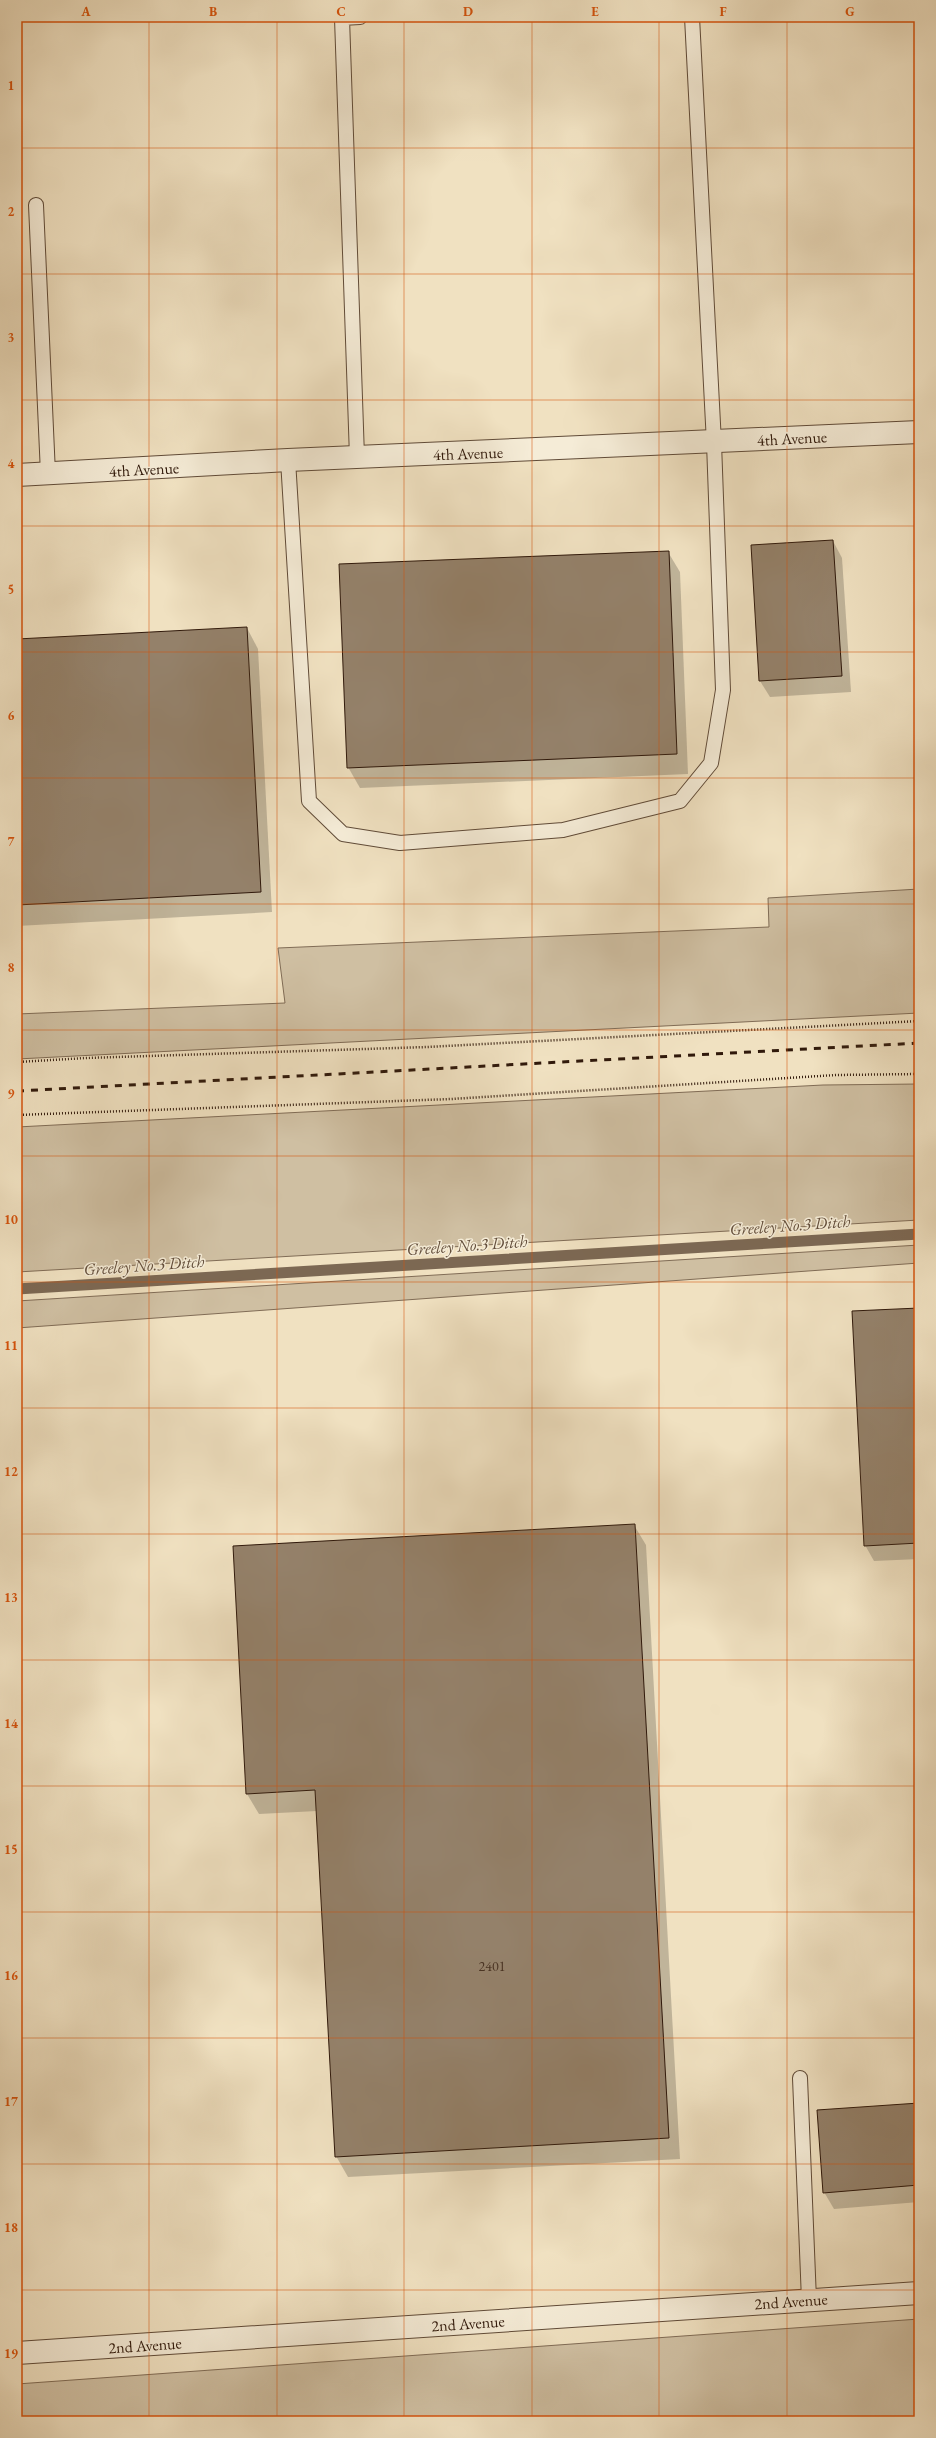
<svg xmlns="http://www.w3.org/2000/svg" width="936" height="2438" font-family="'EB Garamond',serif">
<style>
.green{fill:#cfbfa2;stroke:#806c56}
.shadow{fill:#0003}
.lines{fill:none;stroke-linecap:round;stroke-linejoin:round}
.stream{stroke:#7c6853;stroke-width:11}
.building{fill:#94816a;stroke:#30190b}
.service-casing{stroke:#604b38;stroke-width:16}
.minor-casing{stroke:#604b38;stroke-width:24}
.path{stroke:#30190b;stroke-width:2.5;stroke-dasharray:1 2;stroke-linecap:butt}
.service{stroke:#f5ecd7;stroke-width:14}
.minor{stroke:#f5ecd7;stroke-width:22}
.rail{stroke:#30190b;stroke-width:3;stroke-dasharray:7 7;stroke-linecap:butt}
.grid{fill:none;stroke:#d6530c;stroke-width:1;stroke-opacity:0.55}
.labels{text-anchor:middle;stroke-width:3;stroke-linejoin:round;paint-order:stroke}
.number-label{font-size:14px;fill:#493323}
.street-label{font-size:16px;fill:#30190b;stroke:#f5ecd7}
.water-label{font-size:17px;font-style:italic;fill:#634e3b;stroke:#f5ecd7}
.neatline{fill:none;stroke:#d6530c;stroke-width:1.5}
.grid-label{font-size:13px;text-anchor:middle;font-weight:bold;fill:#d6530c}
</style>
<rect width="100%" height="100%" fill="#f0e1c1"/>
<filter id="stains"><feTurbulence type="fractalNoise" baseFrequency=".005" numOctaves="4"/><feColorMatrix values="0 0 0 0 .2 0 0 0 0 .09 0 0 0 0 .02 0 0 0 .5 -.17"/></filter>
<radialGradient id="worn" r=".72"><stop offset=".6" stop-color="#630" stop-opacity="0"/><stop offset="1" stop-color="#630" stop-opacity=".3"/></radialGradient>
<g class="green">
<path d="M919 889V1013L17 1059V1014L285 1003 278 948 769 927 768 898Z"/>
<path d="M919 1084V1220L17 1272V1127L823 1085Z"/>
<path d="M919 1245V1263L17 1328V1301Z"/>
<path d="M919 2319V2421H17V2384Z"/>
</g>
<g class="shadow">
<path d="M833 541 842 558 851 692 770 697 760 681 752 546Z"/>
<path d="M668 552 680 572 688 774 360 788 348 767Z"/>
<path d="M247 628 258 649 272 912 17 926V640Z"/>
<path d="M919 1309V1559L874 1561 865 1545Z"/>
<path d="M634 1525 646 1545 680 2159 348 2177 336 2156 317 1811 259 1814 247 1794Z"/>
<path d="M919 2104V2202L834 2209 824 2192Z"/>
</g>
<g class="lines">
<path class="stream" d="M17 1289 919 1234"/>
</g>
<g class="building">
<path d="M833 540 842 676 759 681 751 545Z"/>
<path d="M669 551 677 754 347 768 339 564Z"/>
<path d="M247 627 261 892 17 905V639Z"/>
<path d="M919 1308V1543L864 1546 852 1311Z"/>
<path d="M635 1524 669 2138 335 2157 315 1790 246 1794 233 1546Z"/>
<path d="M919 2103V2185L823 2193 817 2110Z"/>
</g>
<g class="lines">
<g class="service-casing">
<g id="service">
<path d="M36 205 48 474"/>
<path d="M357 457 342 18 360 17"/>
<path d="M288 460 309 801 343 834 400 843 563 830 680 801 711 763 723 690 714 443 692 17"/>
<path d="M800 2078 809 2300"/>
</g>
</g>
<g class="minor-casing">
<g id="minor">
<path d="M17 475 288 460 919 432"/>
<path d="M17 2353 919 2293"/>
</g>
</g>
<g class="path">
<path d="M17 1062 86 1058 427 1047 919 1021"/>
<path d="M17 1115 451 1099 836 1075 919 1074"/>
</g>
<use href="#service" class="service"/>
<use href="#minor" class="minor"/>
<path class="rail" d="M17 1091 919 1043"/>
</g>
<path class="grid" d="M149 17V2421M277 17V2421M404 17V2421M532 17V2421M659 17V2421M787 17V2421M17 148H919M17 274H919M17 400H919M17 526H919M17 652H919M17 778H919M17 904H919M17 1030H919M17 1156H919M17 1282H919M17 1408H919M17 1534H919M17 1660H919M17 1786H919M17 1912H919M17 2038H919M17 2164H919M17 2290H919"/>
<g class="labels">
<g class="number-label">
<text x="492" y="1971">2401</text>
</g>
<g class="street-label">
<text transform="translate(792 438) rotate(-3)" y="6">4th Avenue</text>
<text transform="translate(468 453) rotate(-2)" y="6">4th Avenue</text>
<text transform="translate(144 469) rotate(-3)" y="6">4th Avenue</text>
<text transform="translate(791 2301) rotate(-4)" y="6">2nd Avenue</text>
<text transform="translate(468 2323) rotate(-4)" y="6">2nd Avenue</text>
<text transform="translate(145 2345) rotate(-4)" y="6">2nd Avenue</text>
</g>
<g class="water-label">
<text transform="translate(790 1225) rotate(-4)" y="6">Greeley No.3 Ditch</text>
<text transform="translate(467 1245) rotate(-4)" y="6">Greeley No.3 Ditch</text>
<text transform="translate(144 1265) rotate(-4)" y="6">Greeley No.3 Ditch</text>
</g>
</g>
<rect width="936" height="2438" fill="none" stroke="#f0e1c1" stroke-width="44"/>
<rect x="22" y="22" width="892" height="2394" class="neatline"/>
<g class="grid-label">
<text x="86" y="16">A</text>
<text x="213" y="16">B</text>
<text x="341" y="16">C</text>
<text x="468" y="16">D</text>
<text x="595" y="16">E</text>
<text x="723" y="16">F</text>
<text x="850" y="16">G</text>
<text x="11" y="90">1</text>
<text x="11" y="216">2</text>
<text x="11" y="342">3</text>
<text x="11" y="468">4</text>
<text x="11" y="594">5</text>
<text x="11" y="720">6</text>
<text x="11" y="846">7</text>
<text x="11" y="972">8</text>
<text x="11" y="1098">9</text>
<text x="11" y="1224">10</text>
<text x="11" y="1350">11</text>
<text x="11" y="1476">12</text>
<text x="11" y="1602">13</text>
<text x="11" y="1728">14</text>
<text x="11" y="1854">15</text>
<text x="11" y="1980">16</text>
<text x="11" y="2106">17</text>
<text x="11" y="2232">18</text>
<text x="11" y="2358">19</text>
</g>
<rect width="100%" height="100%" filter="url(#stains)"/>
<rect width="100%" height="100%" fill="url(#worn)"/>
</svg>
